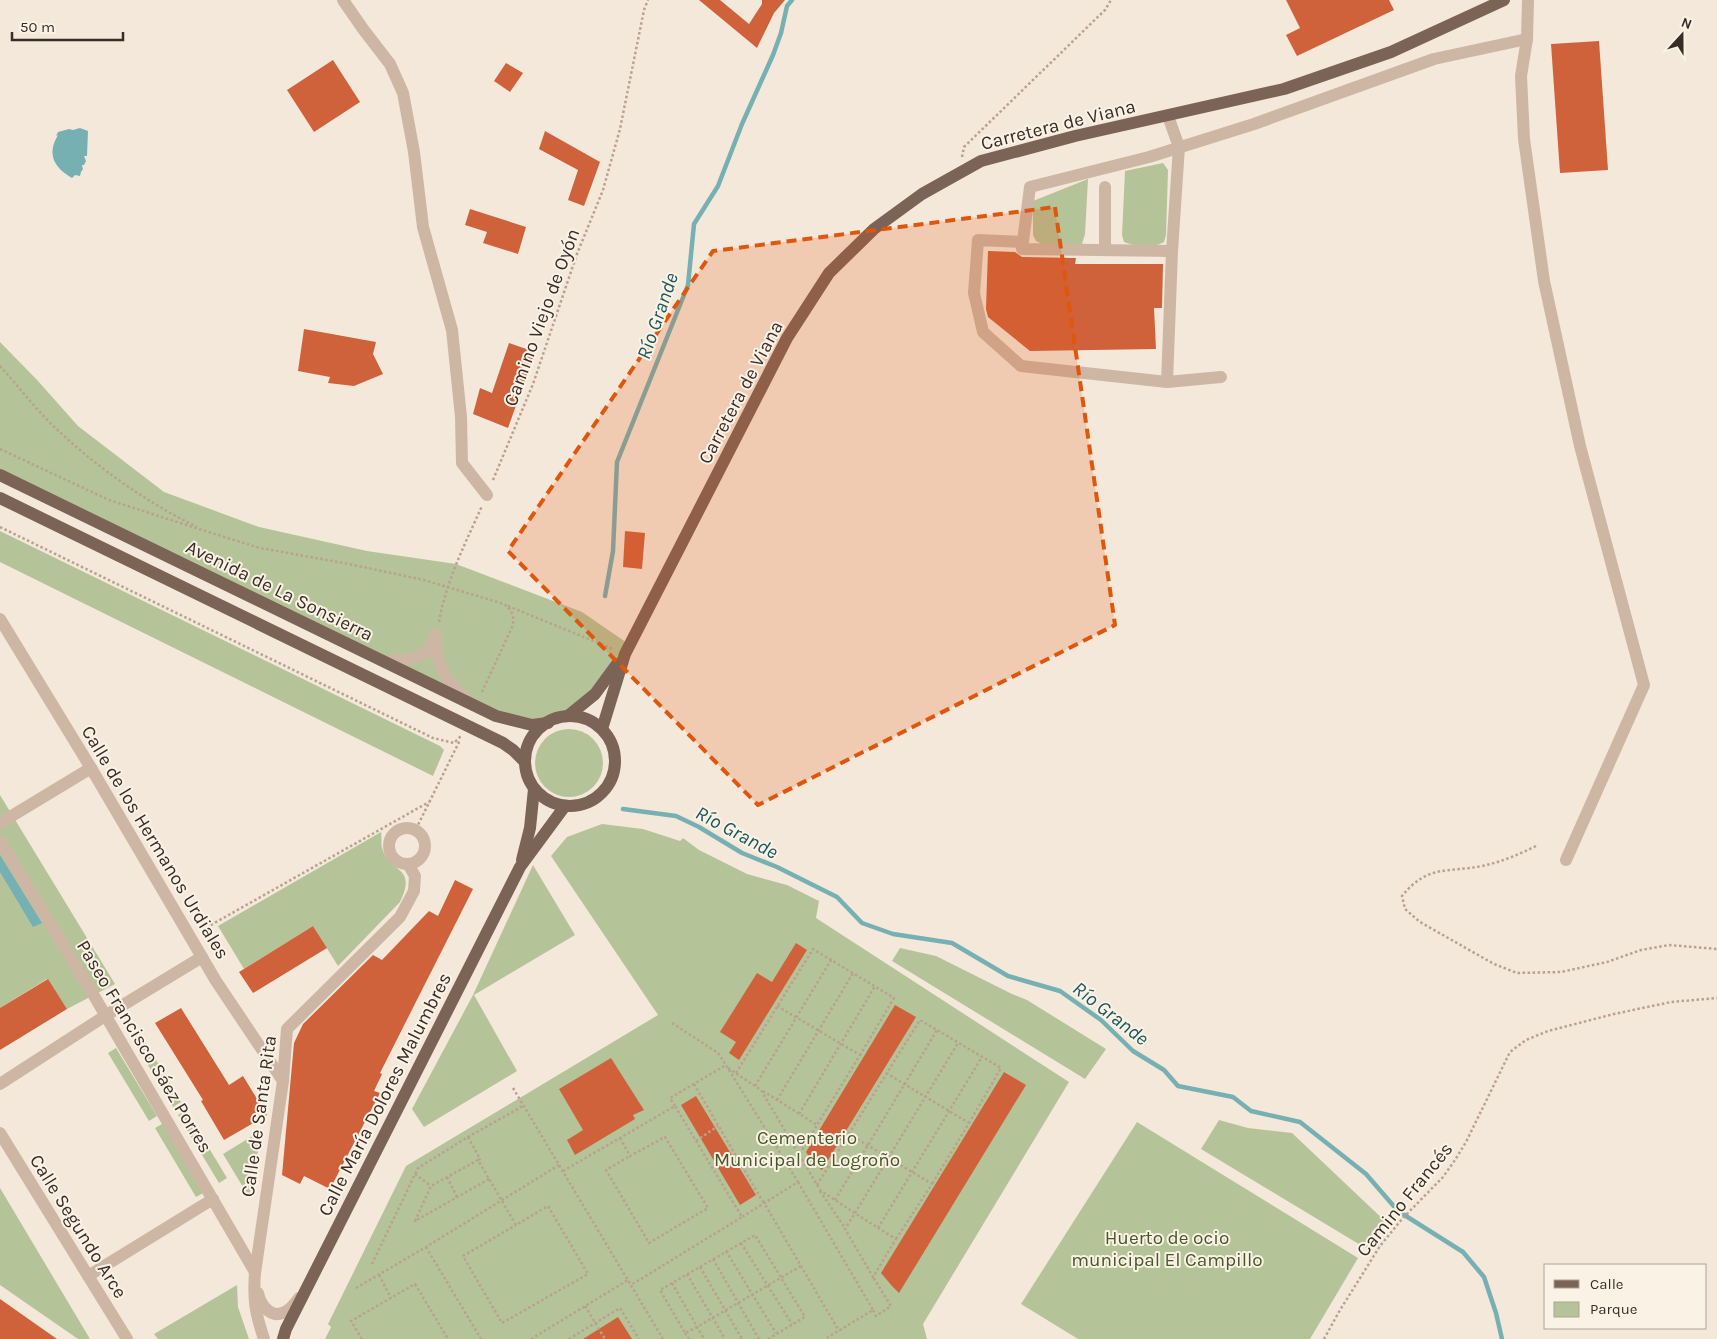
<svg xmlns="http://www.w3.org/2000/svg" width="1717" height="1339" font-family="Karla,sans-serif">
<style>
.green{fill:#b5c498}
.water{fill:#76b0b3}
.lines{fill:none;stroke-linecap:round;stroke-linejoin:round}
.stream{stroke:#76b0b3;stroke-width:4.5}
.building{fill:#d0623b}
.path{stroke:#b9a18f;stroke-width:2.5;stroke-dasharray:2.5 2.5;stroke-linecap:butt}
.minor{stroke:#cdb7a4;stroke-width:12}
.major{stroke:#7b6356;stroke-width:12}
.marked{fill:#df570d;fill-opacity:0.2;stroke:#df570d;stroke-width:4;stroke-dasharray:10 6;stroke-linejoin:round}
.labels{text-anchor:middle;stroke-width:4;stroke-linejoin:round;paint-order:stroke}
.street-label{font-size:19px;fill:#382c27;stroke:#fbf2e6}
.park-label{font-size:19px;fill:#465828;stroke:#fbf2e6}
.water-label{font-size:20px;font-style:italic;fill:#19575d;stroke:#fbf2e6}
</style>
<rect width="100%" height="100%" fill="#f4e8da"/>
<g class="green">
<path d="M1163 163 1168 170 1166 235 1164 242C1152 249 1136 247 1124 242L1122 235 1125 171Z"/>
<path d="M1088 179 1085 234 1082 244H1042L1036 241 1033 235V201Z"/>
<path d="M0 342 38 381 78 426 164 492 259 527 367 551 456 564 582 612 630 645 568 716 548 723 517 722 0 475Z"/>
<path d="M0 531 440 746 444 750 433 776 0 562Z"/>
<circle cx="569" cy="763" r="34"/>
<path d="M0 795 115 984 67 1009 47 979 0 1008Z"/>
<path d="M602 824 643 829 680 841 683 838 699 850 747 874 787 885 819 901 816 918 1069 1082 923 1324 927 1339H325L331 1327 328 1324 406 1166 658 1015 551 856 567 837Z"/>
<path d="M381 832C382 837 381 844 382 848 389 874 418 865 400 902L338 966 313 926 244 969 218 926Z"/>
<path d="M533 865 575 935 474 995 517 1071 424 1127 412 1109 473 995Z"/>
<path d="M900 948 936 956 1012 994 1027 1000 1106 1049 1085 1079 892 961Z"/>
<path d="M140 1033 181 1102 173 1107 132 1038Z"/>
<path d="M116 1048 157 1116 149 1121 108 1053Z"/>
<path d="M186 1110 227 1178 219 1183 178 1115Z"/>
<path d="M1219 1120 1248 1128 1292 1133 1386 1222 1367 1249 1201 1149Z"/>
<path d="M1137 1122 1358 1258 1310 1339H1078L1021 1304Z"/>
<path d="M164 1123 205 1192 196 1197 155 1128Z"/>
<path d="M262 1130 249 1197 223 1154Z"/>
<path d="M0 1188 90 1339H78L0 1285Z"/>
<path d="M237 1285 238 1307 249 1339H158L154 1334Z"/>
</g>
<g class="water">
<path d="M80 128 88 131 87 156H84L86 161 84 165H82L83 169 81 172 80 176 75 175 72 178C55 168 46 155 58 135L56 136 58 132 69 129 73 130Z"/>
<path d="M0 855 42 923 33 927 0 872Z"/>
</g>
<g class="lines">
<g class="stream">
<path d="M605 596 613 551 617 462 688 285 694 224 718 186 742 124 773 55 781 33 787 6 792 0"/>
<path d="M623 809 676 816 699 827 742 853 777 867 837 897 862 923 893 934 952 943 1008 976 1060 991 1101 1020 1133 1051 1164 1070 1178 1086 1233 1097 1251 1111 1300 1122 1366 1174 1398 1211 1463 1252 1484 1277 1496 1313 1502 1339"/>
</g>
</g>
<g class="building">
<path d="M699 0H720L749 24 762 4V0H785L774 13 757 48Z"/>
<path d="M1286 0H1389L1394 10 1297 56 1286 35 1300 28Z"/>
<path d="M1599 41 1608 170 1560 173 1551 44Z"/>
<path d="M333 60 360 102 314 132 287 90Z"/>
<path d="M506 63 523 73 510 92 494 81Z"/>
<path d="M545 131 600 162 584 206 568 200 578 170 539 149Z"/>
<path d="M470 209 526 227 518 254 483 243 487 232 465 225Z"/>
<path d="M988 251 1015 252 1022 257 1076 258 1075 264H1163L1162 308H1154L1156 349 1030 351 988 317 986 309Z"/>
<path d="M304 329 376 342 373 354 383 374 354 386 328 383 330 377 298 371Z"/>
<path d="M509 343 535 352 508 428 473 414 480 388 492 393Z"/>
<path d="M625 531 645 533 642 569 623 567Z"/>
<path d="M455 880 473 889 380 1073 382 1074 374 1091 380 1093 330 1189 304 1176 300 1184 282 1175 294 1043 303 1024 373 955 382 960 429 911 438 916Z"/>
<path d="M313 926 327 948 253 993 239 972Z"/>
<path d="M796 943 807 950 739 1060 729 1053 736 1042 720 1032 757 973 772 982Z"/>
<path d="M48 979 67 1009 0 1050V1008Z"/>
<path d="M895 1005 916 1017 822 1170 812 1162 806 1152Z"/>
<path d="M181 1008 229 1085 243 1076 267 1115 224 1140 201 1101 203 1100 155 1023Z"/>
<path d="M611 1058 644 1110 633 1115 635 1119 575 1155 567 1140 583 1130 559 1089Z"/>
<path d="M1004 1072 1026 1085 899 1293 892 1286 881 1273Z"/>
<path d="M696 1096 756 1195 740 1205 681 1105Z"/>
<path d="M0 1299 57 1339H0Z"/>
<path d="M618 1317 632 1339H583Z"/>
</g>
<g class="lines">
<g class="path">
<path d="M962 157 964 147 1105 10 1111 0"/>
<path d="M0 366C20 388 39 414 62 434 102 471 148 503 197 527"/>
<path d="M0 449 109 500 205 531 260 548 349 564 424 580 504 604C512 610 514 615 513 625L481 694"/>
<path d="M493 480 533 384 577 254 603 190 620 129 644 10 648 0"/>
<path d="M0 527 433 738 454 743 461 736"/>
<path d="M508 606 613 649"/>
<path d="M439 622C446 581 465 544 482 506"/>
<path d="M416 829 460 740"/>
<path d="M1536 846C1518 855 1501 862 1482 866 1447 873 1428 864 1402 896L1405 909 1420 922 1494 964 1517 973 1561 972 1607 962 1641 950 1669 945 1717 949"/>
<path d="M202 930 429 802"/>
<path d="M777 1006 860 1055 817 1125"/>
<path d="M672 1023 718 1053 726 1065"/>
<path d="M728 1068 761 1090 820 1190C845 1207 870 1223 896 1239L873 1277 845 1229 855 1213 958 1043"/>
<path d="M736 1073 813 949 894 998 860 1055"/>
<path d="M886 1073 969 1123 932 1184"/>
<path d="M694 1084 763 1202"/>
<path d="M755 1086 831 960"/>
<path d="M513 1088 663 1339"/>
<path d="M763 1091 817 1125 799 1155"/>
<path d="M777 1100 853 973"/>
<path d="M675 1106 670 1098 726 1065 798 1182 742 1217"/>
<path d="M799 1114 875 986"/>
<path d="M849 1134 932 1184 896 1239"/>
<path d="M468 1137 480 1159 478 1160"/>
<path d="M620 1138 630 1156 665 1137 708 1208 649 1243 606 1170 630 1156"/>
<path d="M696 1141 718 1126"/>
<path d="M563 1171 675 1106 742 1217 631 1285"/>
<path d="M415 1174 431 1186"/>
<path d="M447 1177 457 1197"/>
<path d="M489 1179 415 1221 431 1186 478 1160 516 1225 548 1206 588 1274 502 1323 463 1256 516 1225"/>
<path d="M798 1182 873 1310 825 1339"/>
<path d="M817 1185 920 1020 1001 1068 969 1123"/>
<path d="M820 1191 845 1228"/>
<path d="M835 1200 937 1030"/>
<path d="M763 1201 839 1331"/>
<path d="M878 1228 982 1057"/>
<path d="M741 1243 792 1324"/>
<path d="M426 1247 481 1339"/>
<path d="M726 1251 776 1333"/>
<path d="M713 1259 759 1339"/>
<path d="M372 1264 418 1168 468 1137 523 1106"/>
<path d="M700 1267 742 1339"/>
<path d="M687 1274 725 1339"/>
<path d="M379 1275 391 1298"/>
<path d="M672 1283 704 1339"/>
<path d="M356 1288 426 1247 559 1165"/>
<path d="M585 1306 605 1339"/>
<path d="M873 1310 876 1316 891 1306 873 1277"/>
<path d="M685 1333 689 1339"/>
<path d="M362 1339 351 1321 415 1284 448 1339"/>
<path d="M531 1339 628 1280"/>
<path d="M569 1339 620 1308 639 1339"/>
<path d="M768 1339 805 1317 755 1235 660 1290 685 1333 697 1327 801 1266"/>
<path d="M1324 1339 1340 1310 1380 1246 1402 1219 1443 1177 1455 1160 1466 1142 1510 1052 1526 1040 1548 1031 1614 1014 1671 1002 1717 998"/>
</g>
<g class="minor">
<path d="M343 0 363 29 390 64 403 93 414 152 423 227 452 330 461 417 462 463 487 495"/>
<path d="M1528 0 1527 39 1521 76 1524 139 1544 281 1580 446 1644 685 1566 860"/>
<path d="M1023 242 978 240 974 293 983 332 1021 366 1167 382 1221 377"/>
<path d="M1105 250V187"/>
<path d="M1172 251 1022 249 1030 187 1149 157 1254 124 1434 59 1527 39"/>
<path d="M1167 382 1172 251 1179 147 1168 116"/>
<path d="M0 619 91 768 216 981 283 1081"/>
<path d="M436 634C436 670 444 677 468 701"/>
<path d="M386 662 411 659 427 652 435 637"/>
<path d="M0 823 91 768"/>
<circle cx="407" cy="846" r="18"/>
<path d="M0 841 93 994 255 1272C253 1300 255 1312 264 1339"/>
<path d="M0 1084 105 1016 202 957"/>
<path d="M0 1133 127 1339"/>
<path d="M255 1273 283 1081 287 1029 400 917 414 891 415 876 408 864"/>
<path d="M88 1276 213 1199"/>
<path d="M258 1293C261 1307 273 1321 288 1310 292 1307 296 1302 299 1298"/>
</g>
<g class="major">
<path d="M0 475 496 716 532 725 548 723"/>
<path d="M0 498 503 743 513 750 525 762"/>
<path d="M568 716 595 694 617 664"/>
<circle cx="570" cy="761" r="45"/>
<path d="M602 729 625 654 787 338 829 273 874 229 922 194 981 161 1075 136 1284 89 1391 52 1504 0"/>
<path d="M522 860 530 828 534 789"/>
<path d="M283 1339 286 1329 520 867 565 806"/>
</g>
</g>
<path class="marked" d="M1055 207 1115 625 758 805 508 551 713 251Z"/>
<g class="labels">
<g class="street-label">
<text transform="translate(1058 124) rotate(-14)" y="7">Carretera de Viana</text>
<text transform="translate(541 317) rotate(-70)" y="7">Camino Viejo de Oyón</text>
<text transform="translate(740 392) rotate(-62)" y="7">Carretera de Viana</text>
<text transform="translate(280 590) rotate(26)" y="7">Avenida de La Sonsierra</text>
<text transform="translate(156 842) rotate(59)" y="7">Calle de los Hermanos Urdiales</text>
<text transform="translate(145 1046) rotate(59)" y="7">Paseo Francisco Sáez Porres</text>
<text transform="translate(384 1094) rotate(-63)" y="7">Calle María Dolores Malumbres</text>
<text transform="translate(258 1116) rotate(-82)" y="7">Calle de Santa Rita</text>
<text transform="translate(1404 1199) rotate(-51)" y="7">Camino Francés</text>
<text transform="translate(79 1226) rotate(58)" y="7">Calle Segundo Arce</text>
</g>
<g class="park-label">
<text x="807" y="1144">Cementerio<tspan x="807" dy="22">Municipal de Logroño</tspan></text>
<text x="1167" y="1244">Huerto de ocio<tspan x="1167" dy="22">municipal El Campillo</tspan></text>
</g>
<g class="water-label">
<text transform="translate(657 316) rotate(-71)" y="7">Río Grande</text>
<text transform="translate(737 832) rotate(28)" y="7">Río Grande</text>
<text transform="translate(1111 1013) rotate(38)" y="7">Río Grande</text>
</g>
</g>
<rect x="1544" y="1264" width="162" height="65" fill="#fbf2e6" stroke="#ada39a"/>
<rect x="1554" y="1280" width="25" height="8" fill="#7b6356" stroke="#ada39a"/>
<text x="1590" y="1289" font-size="15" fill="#382c27">Calle</text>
<rect x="1554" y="1302" width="25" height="15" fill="#b5c498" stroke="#ada39a"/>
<text x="1590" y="1314" font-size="15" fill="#382c27">Parque</text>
<g transform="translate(1682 35) rotate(21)" stroke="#fbf2e6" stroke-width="4" paint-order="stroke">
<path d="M0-4L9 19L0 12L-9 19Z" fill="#382c27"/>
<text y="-8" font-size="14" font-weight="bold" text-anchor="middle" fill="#382c27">N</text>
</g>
<path d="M12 32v8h111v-8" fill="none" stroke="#382c27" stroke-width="2.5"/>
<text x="20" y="32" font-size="15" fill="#382c27" stroke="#fbf2e6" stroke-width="4" paint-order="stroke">50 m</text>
</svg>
